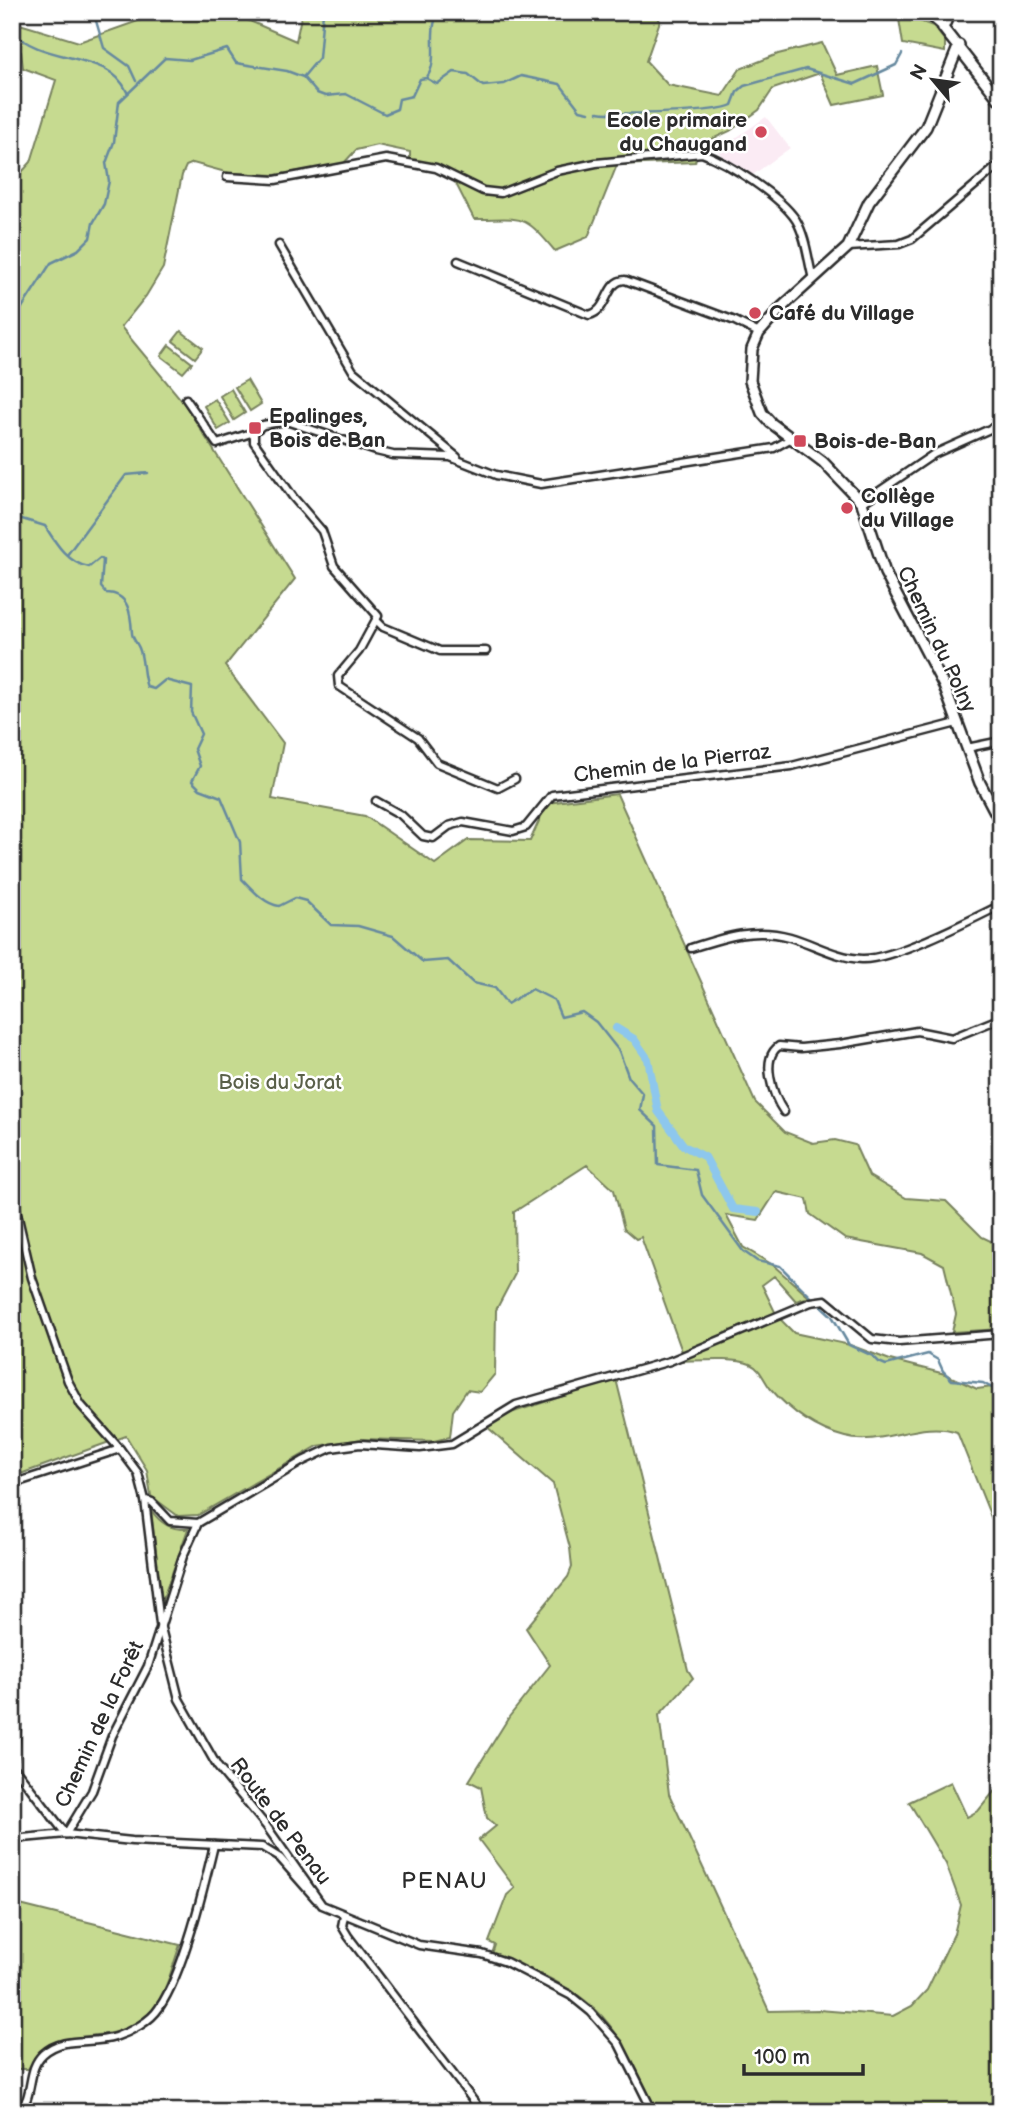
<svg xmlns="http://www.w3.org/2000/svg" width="1013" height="2124" font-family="'Balsamiq Sans',sans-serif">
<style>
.built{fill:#fbebf4}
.green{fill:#c6da90;stroke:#78825e;stroke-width:2}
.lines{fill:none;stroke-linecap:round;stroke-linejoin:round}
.stream{stroke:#66899f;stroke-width:2.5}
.canal{stroke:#8dc7ed;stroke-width:8}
.street-casing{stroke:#2b2b2b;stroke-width:11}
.secondary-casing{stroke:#2b2b2b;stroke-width:14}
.street{stroke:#fff;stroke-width:6}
.secondary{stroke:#fff;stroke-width:9}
.poi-dot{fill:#d1495b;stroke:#fff;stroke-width:2.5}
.labels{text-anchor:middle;stroke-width:5;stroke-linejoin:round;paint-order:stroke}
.poi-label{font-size:21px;font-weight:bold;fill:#2b2b2b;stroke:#fff;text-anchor:start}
.street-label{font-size:21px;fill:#2b2b2b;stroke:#fff}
.park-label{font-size:21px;fill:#5a6049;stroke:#fff}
.neighbourhood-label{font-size:23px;letter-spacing:2px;fill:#2b2b2b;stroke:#fff}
</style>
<rect width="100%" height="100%" fill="#fff"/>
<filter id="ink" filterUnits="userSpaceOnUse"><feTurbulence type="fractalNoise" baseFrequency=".0143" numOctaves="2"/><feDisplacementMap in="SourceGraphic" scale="14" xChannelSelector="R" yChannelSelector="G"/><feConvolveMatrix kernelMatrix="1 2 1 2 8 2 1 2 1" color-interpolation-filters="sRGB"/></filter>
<g filter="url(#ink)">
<path class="built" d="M766 117 790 148 750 177 717 151Z"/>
<g class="green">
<path d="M12 12 13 22 79 42 152 16 204 12 245 19 296 41 302 12H653L660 21 646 61 668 85 722 96 740 69 778 54 822 43 837 75 877 66 883 95 834 105 820 73 773 89 759 110 730 131 699 145 695 162 617 165 588 237 555 251C522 212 524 219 474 219L452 176 410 164V152L377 145 356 150 343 164 275 175 229 173 193 163 186 166 182 175 163 268 146 296 121 327 184 403 295 579 225 666 283 743 272 799 365 816 435 864 468 840 530 841 547 803 617 794 755 1102 785 1132 813 1143 835 1140 855 1145 869 1176 906 1198 946 1201 982 1237 1001 1246V1329L952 1332 956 1314 944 1265 922 1253 845 1239 810 1214 807 1199 776 1192 758 1220 726 1215 743 1247 773 1265 809 1297 796 1301 774 1276 762 1285 777 1316 794 1333 850 1345 890 1360 945 1374 977 1389 1001 1386V1542L957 1432C921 1419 882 1447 845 1437 814 1429 791 1412 770 1388 763 1379 761 1369 750 1364 735 1357 693 1361 675 1361L684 1357 641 1237 636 1239 624 1229 614 1190 587 1165 514 1212 515 1274 496 1310 495 1374 480 1392 467 1390 453 1411 450 1437 434 1441 362 1439 318 1446 198 1515 178 1516 151 1496 147 1470 126 1436 12 1477V183L31 162 56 80 23 68 21 52 12 47Z"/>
<path d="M898 13 933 26 945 41V52L903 44Z"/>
<path d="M181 331 203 348 195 358 173 341Z"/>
<path d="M169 345 192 363 183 373 161 356Z"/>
<path d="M247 380 261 404 250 411 235 387Z"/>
<path d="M231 389 245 413 234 420 220 396Z"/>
<path d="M215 399 230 423 218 430 204 406Z"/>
<path d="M616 1379 688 1670 693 1678 659 1715 669 1794 769 2011 819 2010 893 2016 912 2006 927 1990 954 1934 961 1905 946 1864 909 1802 951 1782 967 1817 979 1810 1001 1783V2112H723V2103L657 2112C642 2082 629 2048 607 2022 581 1989 531 1968 492 1954L495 1945 489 1942 507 1895 515 1888 479 1840 496 1826 487 1818 481 1787 469 1781 509 1717 550 1665 526 1628 568 1577 572 1567 570 1548 553 1484 486 1426 495 1418Z"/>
<path d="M151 1510C161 1524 171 1530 188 1529L162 1601Z"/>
<path d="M12 1903 180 1945C172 1967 166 1996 149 2014 113 2052 58 2017 28 2069H15Z"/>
</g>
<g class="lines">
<g class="stream">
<path d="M94 14 104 48 129 66 136 81"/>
<path d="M12 31C43 65 109 50 127 92"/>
<path d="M304 76 319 58 323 12"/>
<path d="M427 77C440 59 426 32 439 12"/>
<path d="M598 112C618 115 718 113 732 105L737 92 744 86 806 69 855 84 896 65 902 54"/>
<path d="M12 323 51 263 78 250 90 238 93 223 104 204 109 181 106 163 114 142 119 102 165 58 190 60 227 49 236 63 287 71 303 77 317 93 325 96 346 94 385 114 397 109 399 99 412 96 420 79 426 78 437 84 454 72 468 74 483 86 504 84 521 76 560 84 580 110 589 112"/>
<path d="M12 516 45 526C55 542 68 564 89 567L100 558 103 560 101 587 106 593C129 593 131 614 132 633 132 638 137 643 139 648 144 660 142 674 147 687L154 689 165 680 192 687 191 712 201 734 194 749 200 766 192 781 200 789 221 797 240 842 242 879C252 889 264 904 279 906L295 898 306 901 331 925 358 926 393 936 423 962 448 960 473 983 495 988 507 1004 532 989 554 1000 561 1017 582 1012 596 1022 619 1051 629 1078 643 1094 640 1110 657 1126 658 1165 696 1170 702 1195 743 1251 757 1261 780 1266 813 1299"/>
<path d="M67 555 126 475 148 473"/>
<path d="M818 1303 832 1316 849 1345 873 1356 879 1362 886 1365 928 1354 938 1360 943 1371 952 1380 983 1383 1001 1393"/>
</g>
<path class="canal" d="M616 1028 634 1039 648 1059 658 1111 684 1146 705 1157 733 1209 758 1212"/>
<g class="street-casing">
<g id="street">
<path d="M843 12H871"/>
<path d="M918 12 929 16 943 28"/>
<path d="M227 177 275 180 386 159 436 168 483 191 501 193 557 171 596 163 702 153C729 163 780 196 796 220 806 237 808 260 813 279"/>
<path d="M279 245 353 371 457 457"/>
<path d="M848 247 899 244 912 239 1001 163"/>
<path d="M458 261 589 315C609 311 605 281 625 280L735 321 759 333"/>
<path d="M186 399 217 444 254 432 263 425 286 421 376 451 393 455 450 457 496 475 541 484 774 448 790 439"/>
<path d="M254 432V442L293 497 322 531 334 566 378 616 359 651 338 676 339 686 418 738 437 763 498 788 515 779"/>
<path d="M862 503 934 454 1001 424"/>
<path d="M377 621 383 627 440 651H486"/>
<path d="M967 748 1001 741"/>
<path d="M376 801 401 815 423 836 433 838 449 826 463 822 513 831 526 827 552 795 792 766 957 723"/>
<path d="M691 948C725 937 755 927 790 937 814 944 837 958 862 959 893 960 971 920 1001 905"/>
<path d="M784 1112C773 1096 760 1059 779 1046L801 1048 840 1044 917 1031 952 1038 1001 1018"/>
<path d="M12 1192 32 1278 68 1381 81 1405 120 1449"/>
<path d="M12 1484 120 1449 138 1473 145 1500 160 1624 179 1699 217 1766 267 1827 322 1905 419 1945 482 1954 506 1962 570 1995 591 2012 619 2044 653 2112"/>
<path d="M145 1500 152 1502 170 1521 198 1523 303 1461 331 1448 360 1444 420 1448 452 1444 516 1405 670 1361 811 1302 825 1300 872 1339 899 1342 1001 1334"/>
<path d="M17 1724 13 1766 66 1834"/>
<path d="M66 1834 92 1791 112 1736 148 1666 183 1556 198 1523"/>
<path d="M12 1839 66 1834 132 1841 262 1847 280 1858 316 1899"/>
<path d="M344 1916 342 1926 348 1936 482 2112"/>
<path d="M19 2112C35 2094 26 2070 43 2054 64 2035 91 2045 115 2037 130 2032 150 2022 159 2008 183 1974 204 1887 214 1845"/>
</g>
</g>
<g class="secondary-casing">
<g id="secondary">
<path d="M950 12 943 28 1001 102"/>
<path d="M959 45 926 127 869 202 848 247 782 307 759 333 752 349 750 381 762 413 771 423 823 462 862 503 885 573 944 686 980 783 1001 823"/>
</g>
</g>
<use href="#street" class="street"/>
<use href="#secondary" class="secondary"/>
</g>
</g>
<g class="poi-dot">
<circle cx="761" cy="132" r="7"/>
<circle cx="755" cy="313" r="7"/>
<rect x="248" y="421" width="14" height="14" rx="3.5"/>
<rect x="793" y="434" width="14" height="14" rx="3.5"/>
<circle cx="847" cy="508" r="7"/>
</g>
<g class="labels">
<g class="poi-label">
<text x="747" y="127" text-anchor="end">Ecole primaire<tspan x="747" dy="24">du Chaugand</tspan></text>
<text x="769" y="320">Café du Village</text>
<text x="269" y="423">Epalinges,<tspan x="269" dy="24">Bois de Ban</tspan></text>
<text x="814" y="448">Bois-de-Ban</text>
<text x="861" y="503">Collège<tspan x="861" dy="24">du Village</tspan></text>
</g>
<g class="street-label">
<text transform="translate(937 639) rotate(65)" y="7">Chemin du Polny</text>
<text transform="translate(672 763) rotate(-7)" y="7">Chemin de la Pierraz</text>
<text transform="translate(99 1724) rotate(-65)" y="7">Chemin de la Forêt</text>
<text transform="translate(281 1821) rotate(53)" y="7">Route de Penau</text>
</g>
<g class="park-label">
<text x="280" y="1089">Bois du Jorat</text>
</g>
<g class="neighbourhood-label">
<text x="445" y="1888">PENAU</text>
</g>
</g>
<rect width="1013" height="2124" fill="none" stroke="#fff" stroke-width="42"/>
<rect x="21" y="21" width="971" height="2082" fill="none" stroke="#2b2b2b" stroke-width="2.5" filter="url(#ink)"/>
<g transform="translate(933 80) rotate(299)" stroke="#ffffff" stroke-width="5" paint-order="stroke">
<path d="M0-5L12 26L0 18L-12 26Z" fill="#2b2b2b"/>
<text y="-10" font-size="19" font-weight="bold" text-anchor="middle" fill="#2b2b2b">N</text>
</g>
<path d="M744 2064v10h119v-10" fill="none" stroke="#2b2b2b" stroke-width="3.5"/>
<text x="754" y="2064" font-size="21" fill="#2b2b2b" stroke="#ffffff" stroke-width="5" paint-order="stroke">100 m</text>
</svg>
